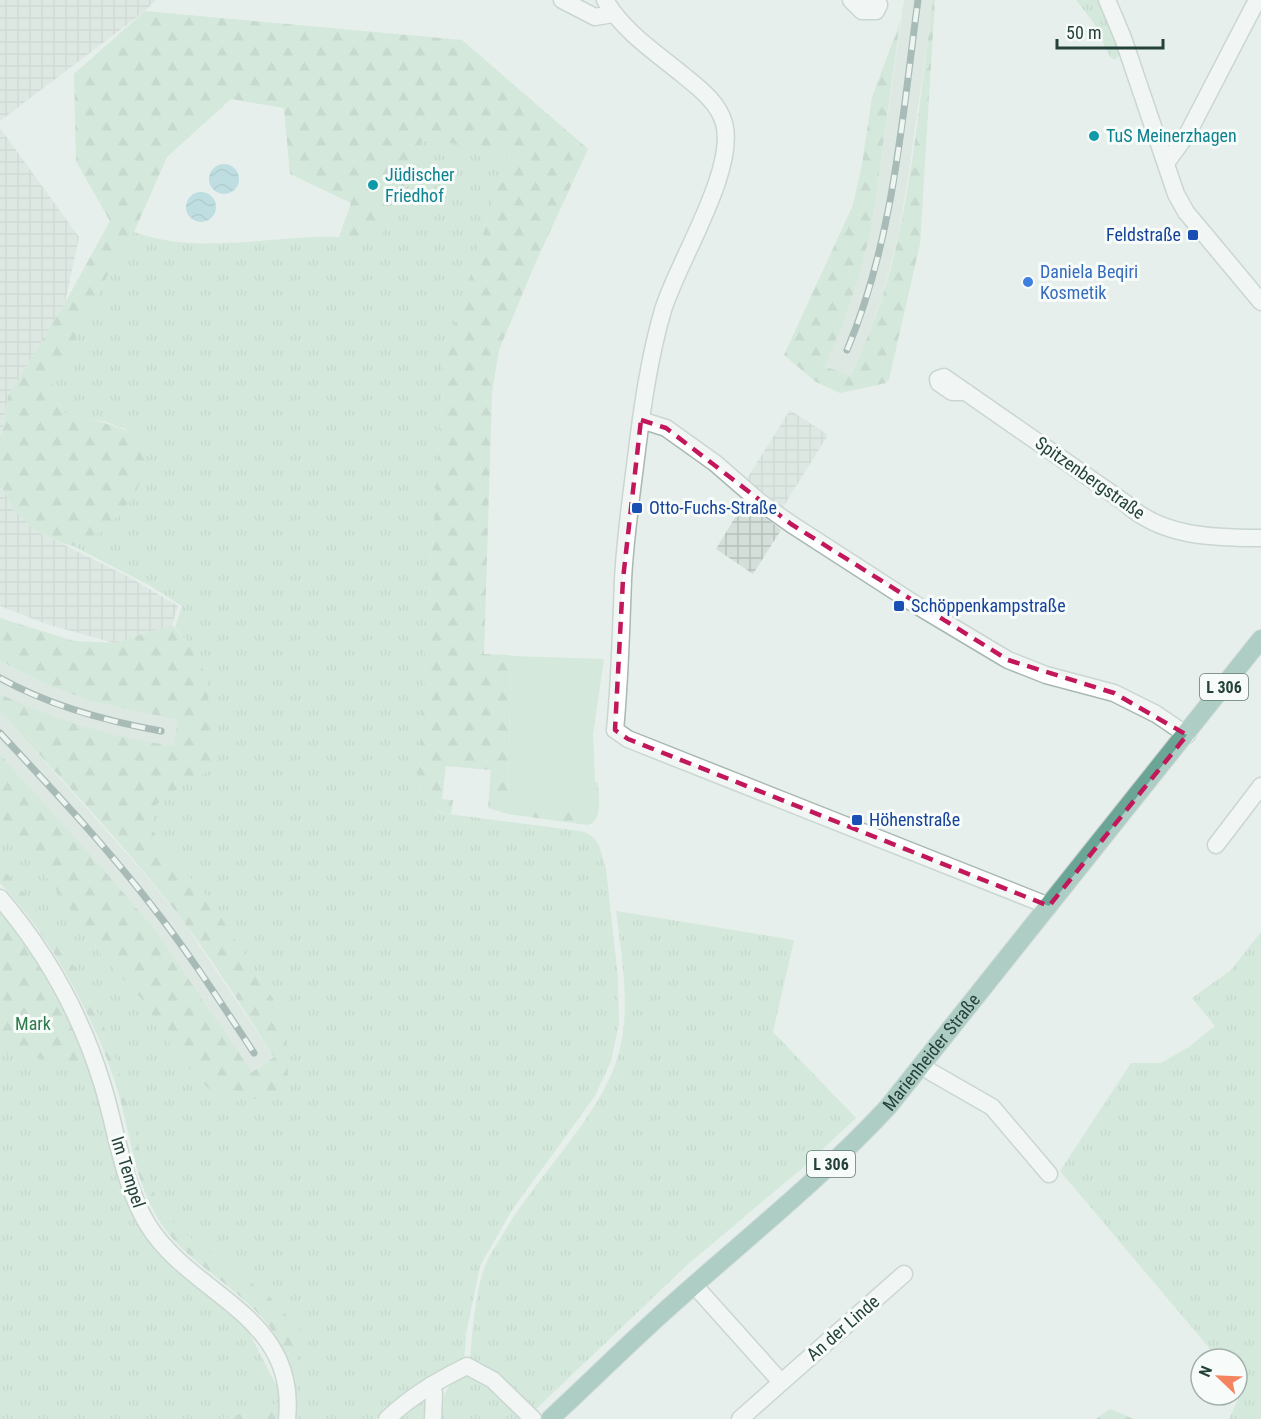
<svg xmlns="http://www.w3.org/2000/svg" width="1261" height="1419" font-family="'Roboto Condensed',sans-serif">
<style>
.built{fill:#d4dfda}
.industrial{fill:url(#industrial-grid)}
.grass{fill:url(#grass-tufts)}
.forest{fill:url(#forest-firs)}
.green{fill:#bfe0c8}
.water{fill:url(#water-waves)}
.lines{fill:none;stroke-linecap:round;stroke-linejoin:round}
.minor-casing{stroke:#a8b8b2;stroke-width:19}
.major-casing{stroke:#c2cac8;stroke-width:20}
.minor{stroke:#fff;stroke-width:16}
.major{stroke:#6aa596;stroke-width:18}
.rail-casing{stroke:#5f7d75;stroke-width:7}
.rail{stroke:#f7fbf9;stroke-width:4.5;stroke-dasharray:14;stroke-linecap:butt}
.marked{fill:none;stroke:#c2185b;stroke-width:4.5;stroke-dasharray:12 8;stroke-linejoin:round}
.culture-dot{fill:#0f9aa8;stroke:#f7fbf9;stroke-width:2}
.transit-dot{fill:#1a4fb4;stroke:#f7fbf9;stroke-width:2}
.shop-dot{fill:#3f7fe0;stroke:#f7fbf9;stroke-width:2}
.labels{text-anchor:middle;stroke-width:6;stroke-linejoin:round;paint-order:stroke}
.shield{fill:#f7fbf9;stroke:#637a73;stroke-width:1.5}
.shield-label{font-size:16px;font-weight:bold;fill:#24423a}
.culture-label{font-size:18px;fill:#0d838f;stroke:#f7fbf9;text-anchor:start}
.transit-label{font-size:18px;fill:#164399;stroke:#f7fbf9;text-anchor:start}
.shop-label{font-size:18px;fill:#366cbe;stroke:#f7fbf9;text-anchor:start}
.street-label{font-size:18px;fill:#24423a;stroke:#f7fbf9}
.park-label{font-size:18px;fill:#2d7a4b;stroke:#f7fbf9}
</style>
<defs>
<pattern id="industrial-grid" width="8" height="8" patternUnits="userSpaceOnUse" patternTransform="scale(1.5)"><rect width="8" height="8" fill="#d4dfda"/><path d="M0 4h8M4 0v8" fill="none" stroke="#b6c1bc"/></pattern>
<pattern id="grass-tufts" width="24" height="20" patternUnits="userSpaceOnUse" patternTransform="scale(1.5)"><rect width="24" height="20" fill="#bfe0c8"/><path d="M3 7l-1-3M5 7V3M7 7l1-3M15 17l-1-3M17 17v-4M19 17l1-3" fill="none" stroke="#a4c1ad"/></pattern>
<pattern id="forest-firs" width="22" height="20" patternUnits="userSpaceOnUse" patternTransform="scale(1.5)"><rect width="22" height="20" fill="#bfe0c8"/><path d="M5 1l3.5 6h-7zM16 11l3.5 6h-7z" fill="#a4c1ad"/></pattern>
<pattern id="water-waves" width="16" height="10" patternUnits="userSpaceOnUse" patternTransform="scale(1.5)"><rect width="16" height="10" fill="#8ec9d4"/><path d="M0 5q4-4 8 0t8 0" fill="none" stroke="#74a5ad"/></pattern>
</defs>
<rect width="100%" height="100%" fill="#e6efeb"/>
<g class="built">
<path d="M904 0H933L908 179 898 236 884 291 867 339 849 377 825 365 842 326 859 278 872 225Z"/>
<path d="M0 661 55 688 94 702 178 720 174 746 131 740 94 731 45 715 0 694Z"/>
<path d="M0 711 137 865 180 917 274 1057 251 1072 204 1001 20 776 0 754Z"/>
</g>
<g class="industrial">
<path d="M0 0H156L145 11 0 121Z"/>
<path d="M0 128 79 237 65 303 8 396 0 444Z"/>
<path d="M790 410 828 435 783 507 755 486 746 501 781 530 753 574 716 549 754 486 746 480Z"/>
<path d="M0 484 14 510 34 530 129 577 178 606 172 625 114 643 46 624 0 606Z"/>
</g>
<g class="grass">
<path d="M1076 0H1101L1122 52 1115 60 1110 57 1094 23Z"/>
<path d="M423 139 509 152 444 359 418 775C419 793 423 805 441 813L573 830 585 832 593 837 599 845 606 869 618 977 619 1024 611 1061 595 1096 512 1210 480 1266 466 1334 464 1363 384 1408 376 1419H295L293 1322 269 1296 178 1229 157 1200 143 1164 116 1060 20 888 0 866V816L20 839 105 959 144 1002 183 1062 275 1092 286 1019 208 897 160 845 151 825 156 805 181 786 215 748 209 715 188 643 175 627 182 606 147 584 73 546 106 529 126 429 106 422 67 415 55 400 53 382 113 265 134 232C199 256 272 235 339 237 353 237 367 239 381 240Z"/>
<path d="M616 911 794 940 773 1032 856 1118 806 1165 687 1265 535 1410 470 1363C472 1334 475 1296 484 1268 488 1257 496 1246 502 1236 535 1178 592 1126 615 1065 633 1016 622 961 616 911Z"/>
<path d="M1261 932V1419H1229L1245 1385 1237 1377V1359H1219L1216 1356 1060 1171 1131 1063H1161L1189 1047 1215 1026 1192 998 1231 970Z"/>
<path d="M0 1052 88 1067 126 1201 136 1223 173 1269 244 1323 285 1402 223 1419H0Z"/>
<path d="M470 1375 482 1378 522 1419H439C444 1398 444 1379 470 1375Z"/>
<path d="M424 1399 428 1404V1419H395Z"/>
</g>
<g class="forest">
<path d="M903 0 872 225 859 278 842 326 825 366 850 376C863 349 875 321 884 292 912 201 920 94 933 0H935L920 244 889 379 886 383 840 393 816 382 784 355 853 205 862 164 872 97 900 22Z"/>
<path d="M145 11 462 40 588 149 534 266 499 350 492 393 484 654 511 655 508 794 598 782C598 796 604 820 588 825L508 814 488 808 491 770 446 766 442 799 453 800 451 814C426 811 420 800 418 775L444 359 509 152 423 139 381 240 339 237 351 203 290 174 284 108 231 99 167 157 134 232 113 265 53 382 55 400 67 415C94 420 118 424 141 438L147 463 135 495 106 529 73 546 62 543 34 530 14 510 0 484V444L8 396 65 303 110 221 76 161 74 74Z"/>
<path d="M0 618 74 641 114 643 172 625 188 643 205 673 215 748 209 771 181 786 156 805 151 825 160 845 208 897 286 1019 288 1080 275 1092 249 1101 209 1089 183 1062 144 1002 105 959 20 839 0 816V754L116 884 158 934 252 1072 274 1057C244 1010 214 962 180 917 126 846 60 778 0 711V694C61 722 107 736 173 746L178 720 94 702 55 688 0 661Z"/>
<path d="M0 866 20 888 61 942 101 1019 116 1060 143 1163 157 1200 178 1229 269 1296 293 1322 301 1325 295 1380C278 1323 250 1304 206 1269 191 1257 175 1243 164 1228 135 1185 132 1142 119 1095 97 1021 53 939 0 883Z"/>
<path d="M0 911 41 967 72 1025 88 1067 0 1052Z"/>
<path d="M285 1401 280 1419H223Z"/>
<path d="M1110 1409 1134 1419H1096Z"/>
</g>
<path class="green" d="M511 656 604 659 593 734 596 806 508 808Z"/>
<g class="water">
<circle cx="224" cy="179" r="15"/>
<circle cx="201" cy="207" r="15"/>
</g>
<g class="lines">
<g class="minor-casing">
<g id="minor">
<path d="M562 0 595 17 613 14"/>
<path d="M605 0C623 31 655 52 683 75 699 88 718 102 724 123 737 170 678 261 663 310 649 358 642 409 636 458 631 499 625 539 623 580 621 630 620 680 615 730L628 739 1049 906"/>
<path d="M851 0 862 11H876L879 5 878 2 869 0"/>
<path d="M1107 0 1123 38 1176 194 1186 212 1261 302"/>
<path d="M1166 163 1188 133 1257 0"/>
<path d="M966 392H952L939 383 938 379 944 377 1124 502C1161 537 1213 538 1261 538"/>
<path d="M641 420 666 428 715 463 760 502 791 524 921 608 1008 660 1046 675 1114 693 1156 714 1187 735"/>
<path d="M1216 845 1261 786"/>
<path d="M0 898C46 952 81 1015 102 1083 117 1131 122 1182 148 1225 192 1296 298 1315 287 1419"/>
<path d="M922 1065 931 1072 992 1107 1049 1174"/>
<path d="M695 1286 781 1382"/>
<path d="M431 1385 434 1393 433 1419"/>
<path d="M387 1419C410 1397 438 1380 467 1366L493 1380 533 1419"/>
<path d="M740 1419 904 1274"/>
</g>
</g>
<g class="major-casing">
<g id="major">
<path id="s1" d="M550 1419C592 1380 633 1339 676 1301 748 1237 823 1177 888 1107L1261 639"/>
</g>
</g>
<use href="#minor" class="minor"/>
<use href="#major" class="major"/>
<g class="rail-casing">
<g id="rail">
<path d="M847 350C894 239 902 118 918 0"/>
<path d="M0 678C50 706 106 721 161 731"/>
<path d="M0 733C52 789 105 845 152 906 189 953 221 1003 254 1053"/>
</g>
</g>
<use href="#rail" class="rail"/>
</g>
<path d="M0 0H1261V1419H0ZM641 420 666 428 791 524 1008 660 1114 693 1187 735 1049 906 628 739 615 730 623 579Z" fill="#e6efeb" fill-opacity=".55" fill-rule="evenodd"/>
<path class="marked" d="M641 420 666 428 791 524 1008 660 1114 693 1187 735 1049 906 628 739 615 730 623 579Z"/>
<g class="culture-dot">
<circle cx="1094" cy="136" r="6"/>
<circle cx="373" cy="185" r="6"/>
</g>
<g class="transit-dot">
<rect x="1187" y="229" width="12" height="12" rx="3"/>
<rect x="631" y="502" width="12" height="12" rx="3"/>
<rect x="893" y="600" width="12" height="12" rx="3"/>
<rect x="851" y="814" width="12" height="12" rx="3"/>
</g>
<circle class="shop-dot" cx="1028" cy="282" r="6"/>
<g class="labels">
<g class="shield">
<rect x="1200" y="674" width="48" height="26" rx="4.5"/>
<rect x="807" y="1151" width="48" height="26" rx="4.5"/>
</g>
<g class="shield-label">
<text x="1224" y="693">L 306</text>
<text x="831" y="1170">L 306</text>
</g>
<g class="culture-label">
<text x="1106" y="142">TuS Meinerzhagen</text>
<text x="385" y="181">Jüdischer<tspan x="385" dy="21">Friedhof</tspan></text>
</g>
<g class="transit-label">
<text x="1181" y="241" text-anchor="end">Feldstraße</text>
<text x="649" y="514">Otto-Fuchs-Straße</text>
<text x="911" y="612">Schöppenkampstraße</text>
<text x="869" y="826">Höhenstraße</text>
</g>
<g class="shop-label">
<text x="1040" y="278">Daniela Beqiri<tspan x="1040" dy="21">Kosmetik</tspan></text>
</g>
<g class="street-label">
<text transform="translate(1090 478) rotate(35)" y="6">Spitzenbergstraße</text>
<text dy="6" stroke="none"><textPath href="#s1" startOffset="530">Marienheider Straße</textPath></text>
<text transform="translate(128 1172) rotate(72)" y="6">Im Tempel</text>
<text transform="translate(843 1328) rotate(-41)" y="6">An der Linde</text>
</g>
<g class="park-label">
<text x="33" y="1030">Mark</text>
</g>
</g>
<g transform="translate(1219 1377) rotate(293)"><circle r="28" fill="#f7fbf9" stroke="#a3b1ad" stroke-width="1.5"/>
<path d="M0-4.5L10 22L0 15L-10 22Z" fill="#f4845f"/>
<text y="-9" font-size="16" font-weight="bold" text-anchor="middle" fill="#24423a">N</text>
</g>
<path d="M1057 39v9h106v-9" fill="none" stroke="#24423a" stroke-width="3"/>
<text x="1066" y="39" font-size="18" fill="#24423a" stroke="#f7fbf9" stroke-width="4.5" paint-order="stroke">50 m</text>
</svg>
